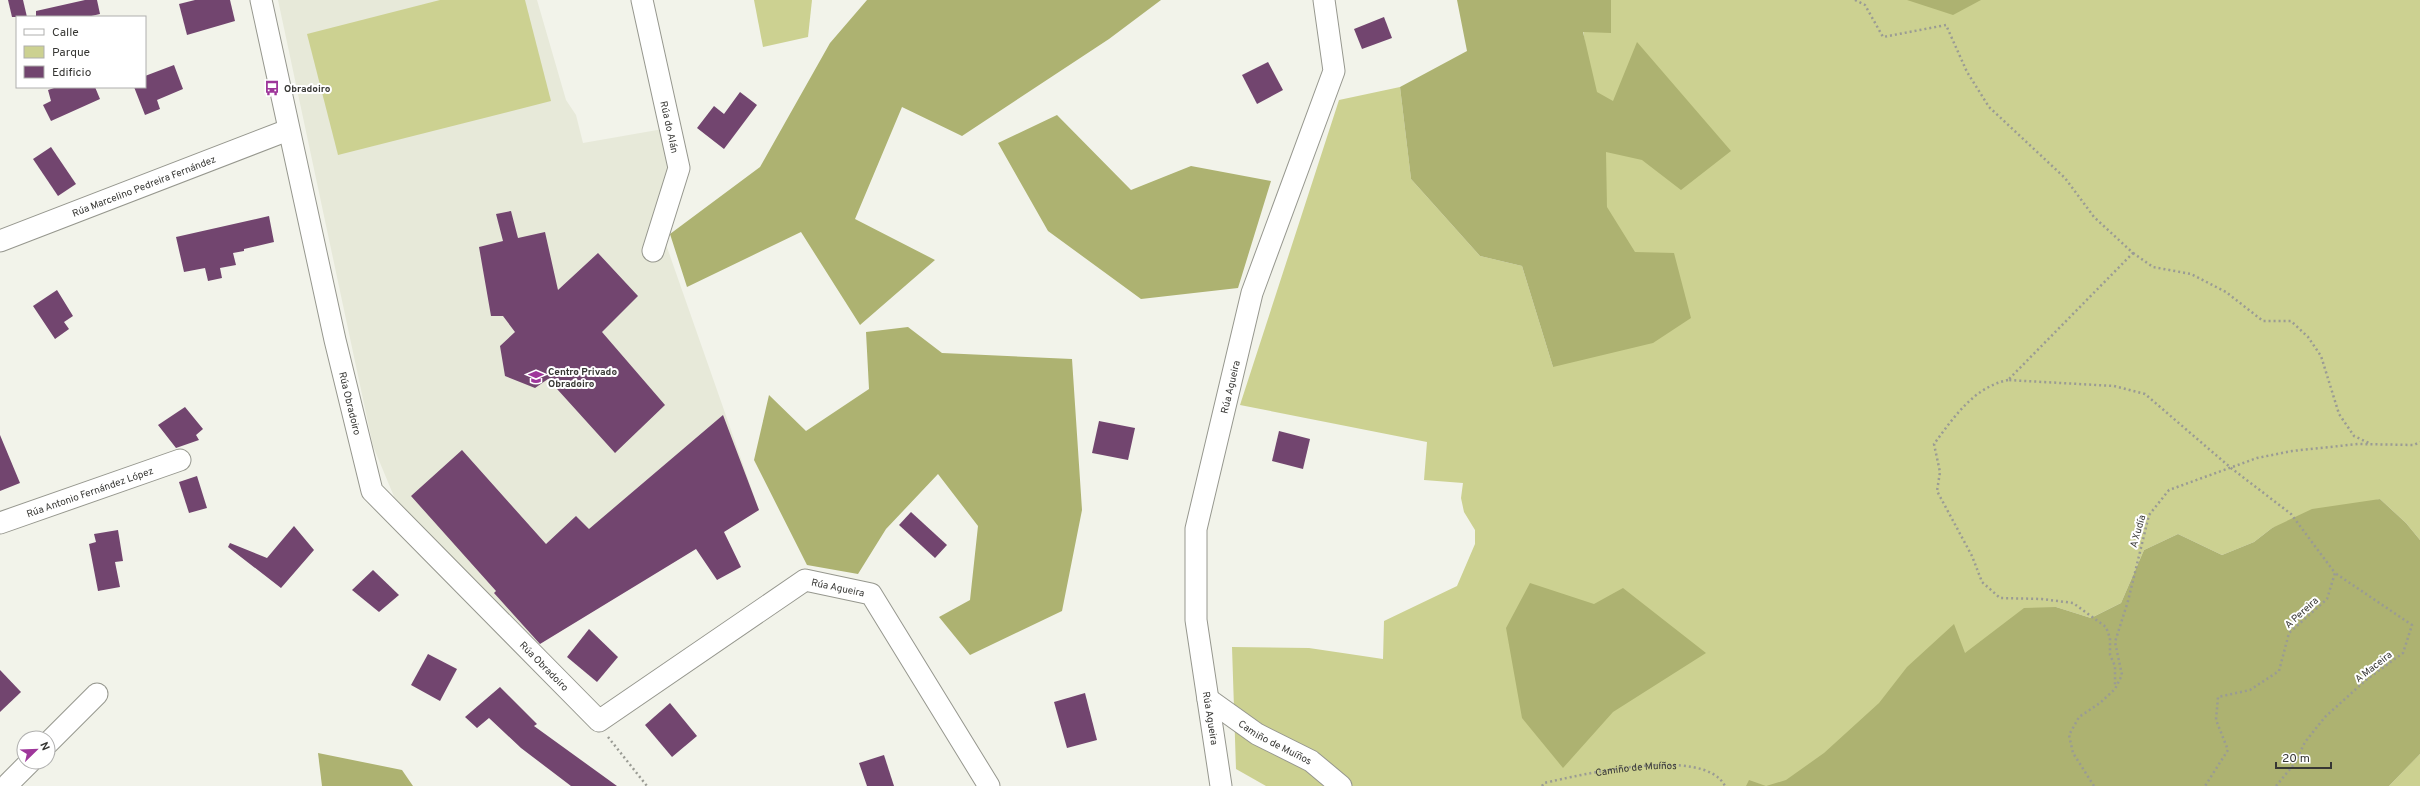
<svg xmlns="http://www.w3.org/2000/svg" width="2420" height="786" font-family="Overpass,sans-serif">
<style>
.built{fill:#e7e9d9}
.green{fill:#ccd191}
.forest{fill:#adb271}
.building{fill:#72456f}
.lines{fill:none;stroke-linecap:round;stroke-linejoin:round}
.minor-casing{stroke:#96978e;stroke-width:23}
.path{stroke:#9a9b94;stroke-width:2.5;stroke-dasharray:2 3;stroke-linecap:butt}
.minor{stroke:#fff;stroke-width:21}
.labels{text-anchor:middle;stroke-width:4;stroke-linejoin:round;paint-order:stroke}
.poi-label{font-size:10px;font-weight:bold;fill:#373734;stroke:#fff;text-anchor:start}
.street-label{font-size:10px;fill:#373734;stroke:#fff}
</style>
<rect width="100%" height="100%" fill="#f2f3ea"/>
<path class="built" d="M278 0H537L566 100 576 115 583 143 663 129 672 159 662 233 759 510 538 645 400 511 373 446Z"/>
<g class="green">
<path d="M440 0H525L551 101 338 155 307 34Z"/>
<path d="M754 0H812L808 37 763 47Z"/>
<path d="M1579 0H2420V540L2406 523 2380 499 2272 528 2254 542 2222 555 2178 534 2144 550 2121 603 2091 618 2056 607 2010 786H1266L1236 769 1232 647 1309 648 1383 659 1384 621 1457 586 1475 544V530L1464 512 1461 498 1463 483 1424 480 1427 442 1240 405 1339 100 1400 87 1411 179 1480 256 1522 266 1553 367 1607 207Z"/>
<path d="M2420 754V786H2389L2416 758Z"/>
</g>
<g class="forest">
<path d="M867 0H1161L1109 39 962 136 902 107 855 219 935 260 860 325 801 232 687 287 670 234 760 167 830 43Z"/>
<path d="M1457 0H1611V33L1583 32 1597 92 1613 101 1637 42 1731 151 1681 190 1642 160 1606 152 1607 207 1635 252 1674 253 1691 318 1653 343 1553 367 1522 266 1480 256 1411 179 1400 87 1467 51Z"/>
<path d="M1907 0H1981L1953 15Z"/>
<path d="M1057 115 1131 190 1191 166 1271 181 1238 288 1141 299 1048 231 998 143Z"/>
<path d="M908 327 942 353 1072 359 1082 510 1062 611 970 655 939 617 970 600 978 526 938 474 886 529 858 574 807 565 754 460 769 395 806 431 869 389 866 332Z"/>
<path d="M2380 499 2406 523 2420 540V754L2389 786H1746L1749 780 1766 786 1786 780 1824 753 1879 703 1907 667 1954 624 1965 653 2024 608 2056 607 2091 618 2121 603 2144 550 2178 534 2222 555 2254 542 2272 528 2312 509Z"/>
<path d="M1530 583 1594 604 1623 588 1706 653 1613 712 1563 768 1522 718 1506 628Z"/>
<path d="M318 753 402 770 413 786H322Z"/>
</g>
<g class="building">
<path d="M8 0H23L27 17H12Z"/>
<path d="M85 0H97L100 14 87 17H36V11Z"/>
<path d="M195 0H230L235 21 187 35 179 4Z"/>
<path d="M1384 17 1392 38 1362 49 1354 29Z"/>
<path d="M1268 62 1283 90 1257 104 1242 75Z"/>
<path d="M174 65 183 89 157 100 160 109 145 115 134 87H145V76Z"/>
<path d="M57 87H95L100 99 51 121 43 105 51 101 48 90Z"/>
<path d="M740 92 757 105 724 149 697 128 714 106 724 114Z"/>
<path d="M51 147 76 184 58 196 33 159Z"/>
<path d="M511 211 518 238 545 232 558 290 598 253 638 296 602 332 665 405 615 453 548 379 535 388 505 376 500 346 515 332 503 316H491L479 247 503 241 496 214Z"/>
<path d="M269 216 274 242 244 249V251L233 253 236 265 220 268 222 278 208 281 205 268 184 272 176 237Z"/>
<path d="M57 290 73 316 64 322 69 329 55 339 33 306Z"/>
<path d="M185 407 203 429 196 435 199 440 176 448 158 425Z"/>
<path d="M723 415 759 510 724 532 741 567 717 580 696 549 540 644 494 593 496 591 411 496 462 450 546 544 576 516 589 529Z"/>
<path d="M1099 421 1135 428 1128 460 1092 453Z"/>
<path d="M1279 431 1310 439 1303 469 1272 461Z"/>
<path d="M0 435 20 483 0 491Z"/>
<path d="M197 476 207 508 189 513 179 482Z"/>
<path d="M911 512 947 545 935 558 899 525Z"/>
<path d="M294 526 314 550 281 588 228 547 230 543 267 558Z"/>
<path d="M118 530 123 561 115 562 120 587 98 591 89 544 96 542 94 534Z"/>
<path d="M373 570 399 595 379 612 352 590Z"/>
<path d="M589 629 618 657 597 682 567 657Z"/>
<path d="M428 654 457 669 440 701 411 685Z"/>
<path d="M0 670 21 692 0 712Z"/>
<path d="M500 687 537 724 534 726 617 786H571L521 748 489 718 477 728 465 717Z"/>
<path d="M1085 693 1097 740 1067 748 1054 702Z"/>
<path d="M670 703 697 736 672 757 645 725Z"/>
<path d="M884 755 894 786H867L859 763Z"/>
</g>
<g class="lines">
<g class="minor-casing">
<g id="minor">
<path id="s2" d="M261 0 335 340 372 491 599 721 805 580 871 594 989 786"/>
<path id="s3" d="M642 0 679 168 653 251"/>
<path id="s4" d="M0 241 288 130"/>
<path id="s5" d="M0 523 180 460"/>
<path id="s6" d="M1208 699 1257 734 1311 761 1341 786"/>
<path d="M48 743 97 694"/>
<path d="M6 786 30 762"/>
<path id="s7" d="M1221 786 1196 620V529L1252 293 1334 71 1324 0"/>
</g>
</g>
<g class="path">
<path d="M1855 0 1865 5 1883 37 1946 25 1967 72 1989 107 2065 178 2094 217 2133 253 2008 380 2114 386 2145 394 2231 468 2291 514 2335 573 2327 599 2289 633 2279 671 2250 690 2218 697 2216 720 2228 750 2205 786"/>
<path d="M2133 253 2153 267 2191 274 2226 292 2263 321H2291L2308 337 2321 356 2339 414 2354 436 2371 444"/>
<path d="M2008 380C1974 387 1954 417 1934 444L1940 472 1937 491 1972 556 1982 582 2000 598 2042 599 2073 603 2106 627 2110 638V655L2115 666V687"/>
<path d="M608 737 647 786"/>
<path id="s1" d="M1542 786 1544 783C1580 775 1704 745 1725 786"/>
<path d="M2094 786 2073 753 2069 735 2079 717 2100 703 2115 689 2122 675 2115 642 2128 601 2149 515 2169 490 2257 458 2292 451 2358 444 2414 445 2420 442"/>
<path d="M2276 786 2295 763 2305 742 2325 717 2366 680 2403 653 2412 625 2335 573"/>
</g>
<use href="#minor" class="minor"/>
</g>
<defs>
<g id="bus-bare" transform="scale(1.2)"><path d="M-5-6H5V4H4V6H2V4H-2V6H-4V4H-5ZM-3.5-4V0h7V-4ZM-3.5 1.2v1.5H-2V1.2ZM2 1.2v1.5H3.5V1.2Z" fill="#9e369a" stroke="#fff" stroke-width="2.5" paint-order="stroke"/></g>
<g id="university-bare" transform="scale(1.2)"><path d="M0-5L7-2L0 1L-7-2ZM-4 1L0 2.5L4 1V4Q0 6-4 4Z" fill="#9e369a" stroke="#fff" stroke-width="2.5" paint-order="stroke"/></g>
</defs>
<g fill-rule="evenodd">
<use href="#bus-bare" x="272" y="88"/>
<use href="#university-bare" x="536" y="377"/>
</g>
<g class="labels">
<g class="poi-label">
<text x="284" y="92">Obradoiro</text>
<text x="548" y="375">Centro Privado<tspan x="548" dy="12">Obradoiro</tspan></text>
</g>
<g class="street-label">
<text dy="4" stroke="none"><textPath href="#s3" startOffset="130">Rúa do Alán</textPath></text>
<text dy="4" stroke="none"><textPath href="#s4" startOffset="154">Rúa Marcelino Pedreira Fernández</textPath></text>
<text dy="4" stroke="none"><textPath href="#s7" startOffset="405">Rúa Agueira</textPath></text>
<text dy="4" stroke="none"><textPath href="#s2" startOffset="413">Rúa Obradoiro</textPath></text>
<text dy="4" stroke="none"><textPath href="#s5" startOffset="95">Rúa Antonio Fernández López</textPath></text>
<text transform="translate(2137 531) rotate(-74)" y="4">A Xudía</text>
<text dy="4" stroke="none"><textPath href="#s2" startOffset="1110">Rúa Agueira</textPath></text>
<text transform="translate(2301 612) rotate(-42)" y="4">A Pereira</text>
<text dy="4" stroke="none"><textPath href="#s2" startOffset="749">Rúa Obradoiro</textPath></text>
<text transform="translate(2373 666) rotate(-38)" y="4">A Maceira</text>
<text transform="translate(1211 718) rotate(81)" y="4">Rúa Agueira</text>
<text dy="4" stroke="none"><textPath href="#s6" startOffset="80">Camiño de Muíños</textPath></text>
<text dy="4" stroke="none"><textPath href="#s1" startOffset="97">Camiño de Muíños</textPath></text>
</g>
</g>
<rect x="16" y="16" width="130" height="72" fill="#ffffff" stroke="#afafae"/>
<rect x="24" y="29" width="20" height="6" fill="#ffffff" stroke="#afafae"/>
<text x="52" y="36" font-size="12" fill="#373734">Calle</text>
<rect x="24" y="46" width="20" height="12" fill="#ccd191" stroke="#afafae"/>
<text x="52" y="56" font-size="12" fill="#373734">Parque</text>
<rect x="24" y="66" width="20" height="12" fill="#72456f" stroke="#afafae"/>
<text x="52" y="76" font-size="12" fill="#373734">Edificio</text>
<g transform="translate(36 750) rotate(67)"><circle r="19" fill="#ffffff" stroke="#afafae"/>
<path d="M0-3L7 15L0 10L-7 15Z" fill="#9e369a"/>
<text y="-6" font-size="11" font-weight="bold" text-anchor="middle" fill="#373734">N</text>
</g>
<path d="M2276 762v6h55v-6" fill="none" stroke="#373734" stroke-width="2"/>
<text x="2282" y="762" font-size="12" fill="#373734" stroke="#ffffff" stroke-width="3" paint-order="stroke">20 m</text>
</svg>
